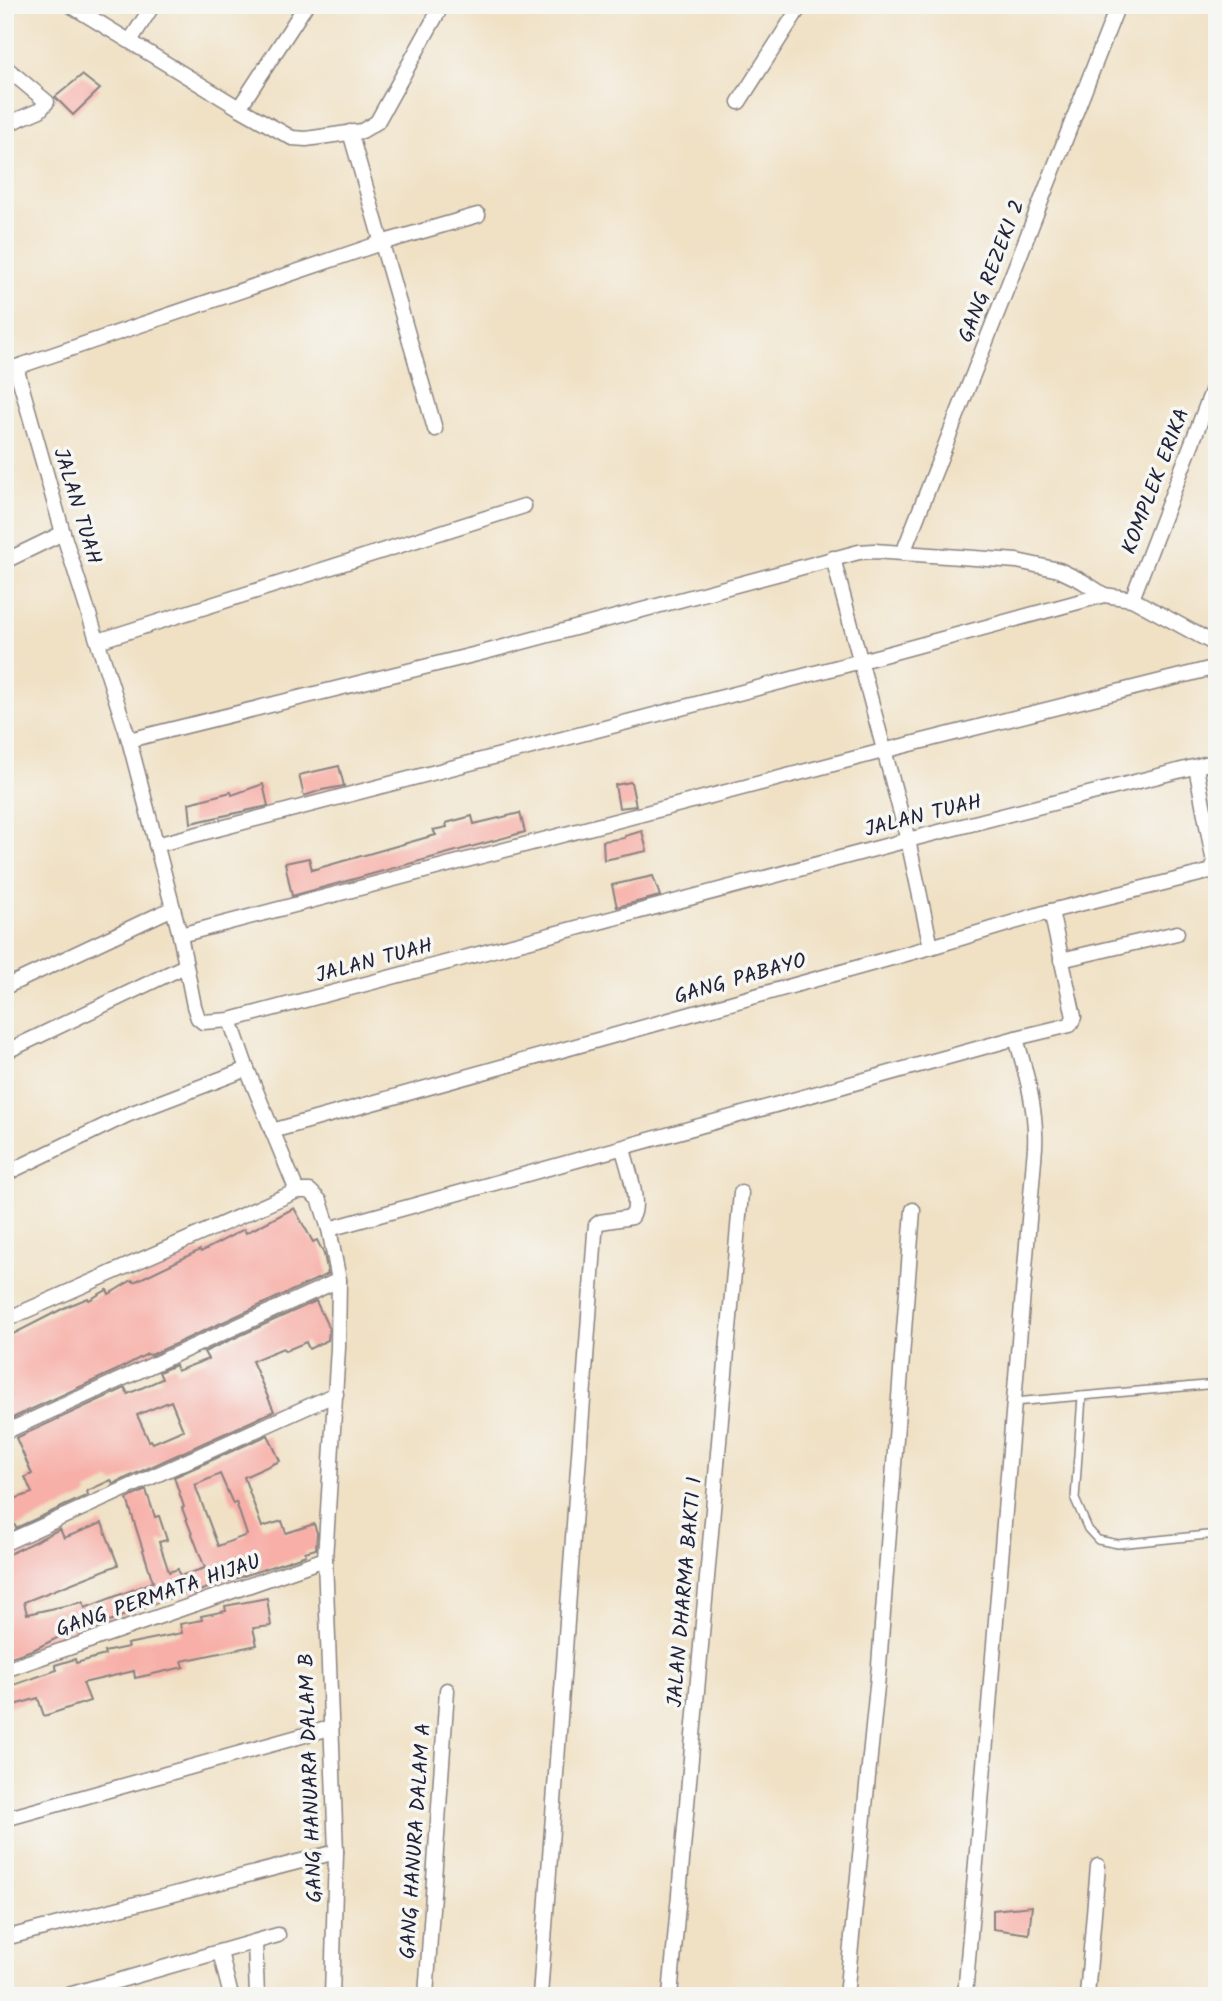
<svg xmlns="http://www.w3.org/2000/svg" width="1222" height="2001" font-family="Kalam,sans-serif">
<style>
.building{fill:#f7afa7;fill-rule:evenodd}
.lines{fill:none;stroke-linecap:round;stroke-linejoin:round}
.lane-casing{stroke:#898280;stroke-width:10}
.street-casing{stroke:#898280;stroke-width:17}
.path{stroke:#898280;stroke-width:3.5;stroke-dasharray:2 5;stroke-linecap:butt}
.lane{stroke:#fff;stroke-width:7}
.street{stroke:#fff;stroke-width:14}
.labels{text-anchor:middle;stroke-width:7;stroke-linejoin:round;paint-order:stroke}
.street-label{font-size:21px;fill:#22223b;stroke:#f6f6f2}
</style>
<rect width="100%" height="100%" fill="#f6f6f2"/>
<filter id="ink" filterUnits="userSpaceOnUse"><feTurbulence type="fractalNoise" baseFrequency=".0143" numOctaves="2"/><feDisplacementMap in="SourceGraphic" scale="14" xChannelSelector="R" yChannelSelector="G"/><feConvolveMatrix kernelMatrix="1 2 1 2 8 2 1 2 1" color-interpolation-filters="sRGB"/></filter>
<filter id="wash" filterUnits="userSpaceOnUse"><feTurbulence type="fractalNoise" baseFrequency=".00686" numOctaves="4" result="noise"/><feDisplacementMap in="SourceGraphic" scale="28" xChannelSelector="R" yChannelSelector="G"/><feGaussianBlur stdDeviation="1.57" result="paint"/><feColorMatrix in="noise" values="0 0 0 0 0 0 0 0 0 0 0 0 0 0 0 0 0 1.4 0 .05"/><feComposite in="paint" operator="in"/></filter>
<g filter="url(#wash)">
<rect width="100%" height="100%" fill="#f0e1c5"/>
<g id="blocks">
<g class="building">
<path d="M82 75 100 89 73 115 55 97Z"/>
<path d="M339 766 344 786 322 790 304 796 299 775Z"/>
<path d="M631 782 636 806 619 808 615 785Z"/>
<path d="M263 784 268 806 191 823 189 803 231 792 232 795Z"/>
<path d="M520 813 525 832 292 896 285 863 309 858 312 870 428 837 436 835 433 830 447 827 446 823 472 816 474 824Z"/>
<path d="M642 831 647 851 604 860 603 841 625 838V836Z"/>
<path d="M653 876 660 896 617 907 612 885Z"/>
<path d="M294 1208 313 1242 317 1240 324 1254 328 1274 151 1355 147 1354 117 1370 8 1420 5 1413V1338L66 1307 88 1298 89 1300 107 1290 109 1294 132 1280 134 1282 200 1250 201 1252 244 1229 246 1233Z"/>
<path d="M316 1301 329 1329 328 1340 309 1349 306 1342 285 1351 283 1348 252 1361 274 1411 113 1484 111 1480 87 1491 88 1495 16 1528 13 1522 5 1526V1502L32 1493 25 1477 32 1474 16 1438 125 1388 128 1394 162 1379 159 1372 175 1365 177 1371 208 1359 204 1352ZM171 1401 183 1430 153 1443 151 1440 149 1441 137 1415Z"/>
<path d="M268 1435 280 1461 244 1477 262 1527 282 1521 286 1533 314 1524 317 1533 316 1549 305 1552 306 1555 193 1593 192 1591 175 1596 86 1630 74 1633 73 1630 35 1649 5 1659V1556L60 1529 64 1538 102 1523 118 1565 24 1602 27 1614 83 1602 85 1608 153 1582 127 1499 146 1490 155 1517 159 1516 167 1540 159 1542 169 1572 178 1569 180 1576 205 1568 182 1508 184 1507 174 1477ZM220 1474 233 1504 236 1502 247 1535 218 1546 195 1485Z"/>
<path d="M267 1598 271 1626 253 1628 257 1645 182 1661 184 1667 135 1678 134 1671 83 1683 90 1701 44 1716 38 1698 5 1708V1688L57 1670 55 1665 75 1659 76 1663 105 1655 104 1652 128 1647 127 1644 182 1633 180 1624 202 1620 201 1616 226 1611 225 1606Z"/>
<path d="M1032 1906 1029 1934 993 1929V1910Z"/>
</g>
</g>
</g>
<g filter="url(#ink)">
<use href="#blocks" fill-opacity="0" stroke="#898280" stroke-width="2"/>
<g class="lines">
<g class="lane-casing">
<g id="lane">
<path d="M1082 1396 1075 1499 1088 1529 1098 1540 1118 1544 1217 1534"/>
<path d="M1014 1402 1217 1384"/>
</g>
</g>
<g class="street-casing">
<g id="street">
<path d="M70 5 239 108"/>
<path d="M306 5 239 108 292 138 306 139 362 131 377 122 442 5"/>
<path d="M130 41 153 5"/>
<path d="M5 67 47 102 40 110 5 125"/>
<path d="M739 102 801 5"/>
<path d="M350 132 435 429"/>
<path d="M16 367 63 533 129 740 180 935 194 1006 198 1018 203 1022 230 1020 908 840 1217 761"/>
<path d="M5 371 381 243 478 215"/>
<path d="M903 553 1118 5"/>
<path d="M833 558 908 840 931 947"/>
<path d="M5 561 63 533"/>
<path d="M1132 599 1217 378"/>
<path d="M98 641 524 506"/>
<path d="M129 740 485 652 859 552 874 551 1017 561 1059 570 1082 581 1104 595 1132 599 1217 645"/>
<path d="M156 845 861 661 1104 595"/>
<path d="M180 935 883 751 1217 667"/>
<path d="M1061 960 1177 933"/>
<path d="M5 987 173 908"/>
<path d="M230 1020 247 1069 297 1191"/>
<path d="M5 1052 185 966"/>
<path d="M272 1131 931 947 1051 911 1212 871 1215 868 1196 767"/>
<path d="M5 1174 127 1115 247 1069"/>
<path d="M329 1229 1016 1038"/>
<path d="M5 1320 297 1191H310L320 1201 329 1229 339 1280 338 1348 325 1559 336 1852 332 1996"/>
<path d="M5 1432 339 1280"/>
<path d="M5 1543 336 1394"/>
<path d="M5 1670 325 1559"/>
<path d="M5 1819 330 1728"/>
<path d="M5 1938 336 1852"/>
<path d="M255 1942 257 1996"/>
<path d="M220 1952 231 1996"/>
<path d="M65 1996 278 1935"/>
<path d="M426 1996 447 1690"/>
<path d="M540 1996 595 1233 596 1225 600 1222 632 1217C641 1203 627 1165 623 1149"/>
<path d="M670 1996 741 1193"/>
<path d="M846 1996 879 1666 913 1210"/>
<path d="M965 1996 1035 1147C1037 1110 1026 1073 1016 1038L1070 1025 1074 1017 1051 911"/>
<path d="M1087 1996 1098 1866"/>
</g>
</g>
<path class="path" d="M5 250 14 246"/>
<use href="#lane" class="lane"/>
<use href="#street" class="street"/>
</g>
</g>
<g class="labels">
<g class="street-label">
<text transform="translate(991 271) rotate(-69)" y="7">GANG REZEKI 2</text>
<text transform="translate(1155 481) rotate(-69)" y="7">KOMPLEK ERIKA</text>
<text transform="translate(78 506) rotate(73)" y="7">JALAN TUAH</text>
<text transform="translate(923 815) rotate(-14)" y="7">JALAN TUAH</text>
<text transform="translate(374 960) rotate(-15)" y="7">JALAN TUAH</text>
<text transform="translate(740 978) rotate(-16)" y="7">GANG PABAYO</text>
<text transform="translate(684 1592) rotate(-85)" y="7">JALAN DHARMA BAKTI 1</text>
<text transform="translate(158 1595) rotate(-19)" y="7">GANG PERMATA HIJAU</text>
<text transform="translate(310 1778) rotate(-92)" y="7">GANG HANUARA DALAM B</text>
<text transform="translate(415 1841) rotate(-86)" y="7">GANG HANURA DALAM A</text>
</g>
</g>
<rect width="1222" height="2001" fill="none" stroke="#f6f6f2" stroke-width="28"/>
</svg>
